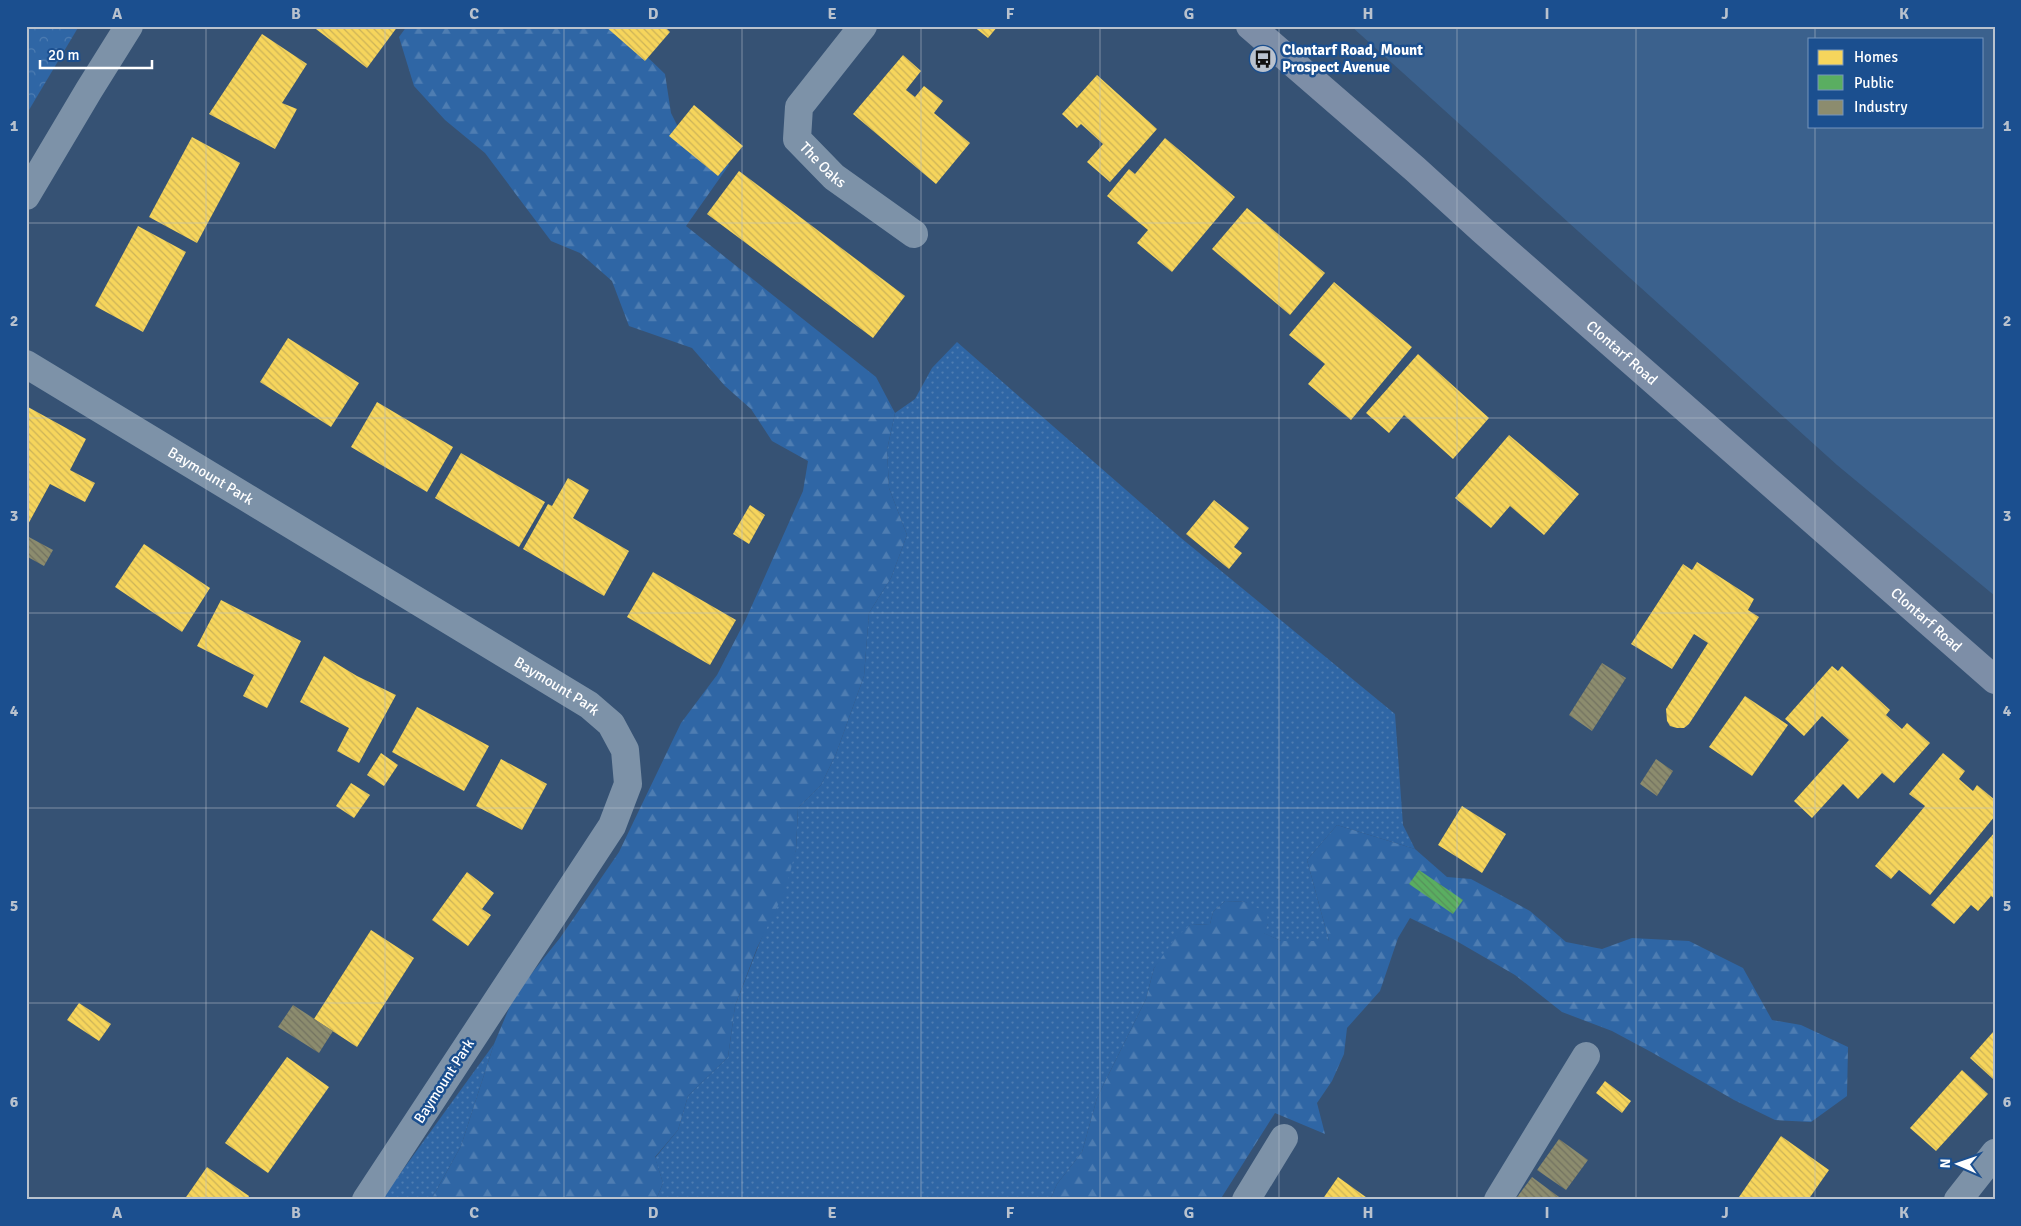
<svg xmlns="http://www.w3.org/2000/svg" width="2021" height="1226" font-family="Signika,sans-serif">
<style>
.grass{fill:url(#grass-dots)}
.forest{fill:url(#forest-firs)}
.park{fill:url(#park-crowns)}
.water{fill:#3b618d;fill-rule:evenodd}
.homes{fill:url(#homes-back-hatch)}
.public{fill:url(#public-back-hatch)}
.industry{fill:url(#industry-back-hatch)}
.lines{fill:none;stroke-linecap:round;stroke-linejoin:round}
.minor{stroke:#7d92a8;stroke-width:28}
.major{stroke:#7d8ea7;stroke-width:28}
.grid{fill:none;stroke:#b9c2ce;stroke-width:1;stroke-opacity:0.55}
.labels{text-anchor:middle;stroke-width:5;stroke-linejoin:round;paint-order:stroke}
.poi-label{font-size:15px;font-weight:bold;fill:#fff;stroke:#1b4f8f;text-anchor:start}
.street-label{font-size:15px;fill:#fff;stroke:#1b4f8f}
.neatline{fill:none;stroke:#b9c2ce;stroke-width:2}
.grid-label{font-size:16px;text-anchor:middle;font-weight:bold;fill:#b9c2ce}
</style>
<defs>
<pattern id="grass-dots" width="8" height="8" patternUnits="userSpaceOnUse" patternTransform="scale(1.25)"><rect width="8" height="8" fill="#2f66a5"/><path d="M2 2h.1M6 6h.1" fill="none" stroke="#4e7db2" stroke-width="1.8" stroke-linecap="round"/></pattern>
<pattern id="forest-firs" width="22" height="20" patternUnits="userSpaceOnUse" patternTransform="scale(1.25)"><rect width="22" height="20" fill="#2f66a5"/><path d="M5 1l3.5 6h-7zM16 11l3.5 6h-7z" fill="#4e7db2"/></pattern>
<pattern id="park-crowns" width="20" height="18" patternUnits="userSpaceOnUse" patternTransform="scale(1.25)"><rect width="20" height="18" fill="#2f66a5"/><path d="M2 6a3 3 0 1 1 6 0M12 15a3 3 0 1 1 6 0" fill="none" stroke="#4e7db2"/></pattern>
<pattern id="homes-back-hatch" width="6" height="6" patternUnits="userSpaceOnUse" patternTransform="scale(1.25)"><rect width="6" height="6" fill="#f6d55c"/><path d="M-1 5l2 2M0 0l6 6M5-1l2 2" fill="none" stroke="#ccb358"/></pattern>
<pattern id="public-back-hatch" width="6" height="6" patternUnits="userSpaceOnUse" patternTransform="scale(1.25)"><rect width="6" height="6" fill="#5aae61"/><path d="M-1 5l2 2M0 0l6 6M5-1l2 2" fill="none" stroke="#56915b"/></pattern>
<pattern id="industry-back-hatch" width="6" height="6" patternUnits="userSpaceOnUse" patternTransform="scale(1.25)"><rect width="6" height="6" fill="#8c8c6e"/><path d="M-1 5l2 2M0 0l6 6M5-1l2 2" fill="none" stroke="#727260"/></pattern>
</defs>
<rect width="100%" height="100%" fill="#365274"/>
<g class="grass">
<path d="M957 342 1181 538 1395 714 1403 825 1415 849 1337 825 1307 860 1329 941H1281L1263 933 1268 924 1246 902 1225 901 1213 912 1210 924 1190 925 1154 968 1146 999 1097 1098 1082 1152 1057 1184 1050 1200H656L663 1183 655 1158 678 1130 688 1096 728 1057 735 1006 796 850 798 808 821 785 836 754 864 676 869 613 891 578 907 535 889 488 887 450 895 413 915 399 932 368Z"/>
<path d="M494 1044 461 1146 431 1200H381Z"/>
</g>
<g class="forest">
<path d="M407 26H608L639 49 665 74 671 113 681 133 729 165 686 226 876 377 895 413 887 450 889 488 907 535 891 578 869 613 864 676 836 754 821 785 798 808 796 850 785 891 757 948 735 1006 728 1057 688 1096 678 1130 655 1157 663 1183 656 1200H431L461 1146 494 1044 515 994 560 938 619 852 681 723 717 675 745 621 803 491 808 461 772 441 751 409 725 386 692 348 629 326 612 281 580 253 551 241 485 153 445 120 414 86 399 37Z"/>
<path d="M1337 825 1415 849 1447 877 1471 879 1530 911 1566 942 1602 949 1632 938 1689 941 1743 968 1772 1020 1801 1025 1848 1047 1847 1096 1811 1122 1775 1120 1734 1100 1653 1053 1612 1031 1562 1012 1515 975 1453 939 1410 918 1398 938 1380 991 1347 1028 1344 1054 1332 1081 1317 1103 1325 1134 1275 1113 1220 1200H1050L1057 1184 1082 1152 1097 1098 1146 999 1154 968 1176 937 1190 925 1210 924 1213 912 1225 901 1246 902 1267 913 1268 924 1264 933 1281 941H1329L1307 860Z"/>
</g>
<path class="park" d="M26 26H79L26 115Z"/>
<path class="water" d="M1351 26H1995V596L1837 465ZM1810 39H1982V126H1810Z"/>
<g class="homes">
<path d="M312 26H398L367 68Z"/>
<path d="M605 26H664L670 32 645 61Z"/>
<path d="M973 26H998L988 38Z"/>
<path d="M262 34 307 64 282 103 297 109 275 149 209 114Z"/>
<path d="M903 55 921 71 906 90 915 97 924 86 943 101 934 113 970 143 936 184 853 114Z"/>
<path d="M1097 75 1157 129 1110 182 1087 162 1103 144 1081 124 1077 128 1062 114Z"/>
<path d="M694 105 743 146 718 176 669 136Z"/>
<path d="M192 137 240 163 197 243 149 217Z"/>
<path d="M1165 138 1235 197 1172 272 1137 243 1148 230 1107 196 1129 169 1135 174Z"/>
<path d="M739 171 905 296 873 338 707 214Z"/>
<path d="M1247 208 1325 273 1290 315 1212 249Z"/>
<path d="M138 226 186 252 143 332 95 306Z"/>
<path d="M1334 282 1412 347 1351 420 1308 384 1325 364 1289 335Z"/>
<path d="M288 338 359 383 331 427 260 382Z"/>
<path d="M1418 354 1489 418 1453 459 1404 415 1389 433 1366 413Z"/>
<path d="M377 402 453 447 427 492 351 447Z"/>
<path d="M28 407 86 439 70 470 95 483 85 502 50 484 26 528V411Z"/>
<path d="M1509 435 1579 494 1544 535 1510 506 1491 528 1455 498Z"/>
<path d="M461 453 545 502 519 547 435 498Z"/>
<path d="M568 478 589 490 573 518 629 551 604 596 523 549 548 504 552 506Z"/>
<path d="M1214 500 1249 528 1234 547 1242 553 1229 569 1186 534Z"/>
<path d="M750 505 765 515 749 544 733 534Z"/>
<path d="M144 544 210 588 182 632 115 587Z"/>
<path d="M1697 562 1754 599 1748 610 1759 617 1689 724 1684 728H1677L1670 726 1667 721 1666 709 1708 643 1694 634 1672 669 1631 644 1683 564 1692 570Z"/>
<path d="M653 572 736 620 710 665 627 617Z"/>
<path d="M221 600 301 641 267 708 243 696 254 675 197 646Z"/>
<path d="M324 656 357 676 396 695 359 763 337 751 349 728 300 702Z"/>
<path d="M1832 666 1838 671 1842 666 1890 710 1886 715 1902 729 1907 723 1930 743 1894 783 1882 773 1858 799 1843 784 1812 818 1794 801 1849 740 1822 716 1804 736 1785 719Z"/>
<path d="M1745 696 1788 725 1752 776 1709 747Z"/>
<path d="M417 707 489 746 464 791 392 752Z"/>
<path d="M381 753 398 765 384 786 367 775Z"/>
<path d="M1943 753 1965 771 1959 779 1973 791 1977 785 1995 800V816L1930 895 1899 870 1891 879 1875 866 1925 806 1909 794Z"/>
<path d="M501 759 547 784 522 830 476 806Z"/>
<path d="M351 783 370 795 354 818 336 806Z"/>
<path d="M1462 806 1506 834 1482 873 1438 845Z"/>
<path d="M1995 832V899L1991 896 1978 911 1971 905 1954 924 1931 905Z"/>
<path d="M467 872 494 893 482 909 491 915 468 946 432 920Z"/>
<path d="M371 930 414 958 357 1047 314 1019Z"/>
<path d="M79 1003 111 1024 99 1041 67 1020Z"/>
<path d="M1993 1032 1995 1034V1077L1993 1079 1970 1058Z"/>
<path d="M287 1057 329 1087 268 1173 225 1143Z"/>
<path d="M1962 1070 1988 1094 1936 1151 1910 1128Z"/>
<path d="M1605 1081 1631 1101 1622 1113 1596 1093Z"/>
<path d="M1781 1136 1829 1170 1808 1200H1737Z"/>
<path d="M207 1167 249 1196 247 1200H184Z"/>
<path d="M1338 1177 1370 1200H1322Z"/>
</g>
<path class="public" d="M1419 870 1463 900 1453 914 1409 884Z"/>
<g class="industry">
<path d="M27 536 53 550 44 566 26 556Z"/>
<path d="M1602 663 1626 678 1592 731 1569 715Z"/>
<path d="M1656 759 1673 771 1657 796 1640 784Z"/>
<path d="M293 1005 333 1031 319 1053 278 1027Z"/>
<path d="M1559 1139 1588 1160 1566 1190 1537 1170Z"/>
<path d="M1532 1177 1559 1197 1558 1200H1515Z"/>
</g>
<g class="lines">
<g class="minor">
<path id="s1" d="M863 26 799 107 797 139 834 177 914 234"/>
<path d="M26 196 89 90 129 26"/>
<path id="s2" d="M26 364 589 705 611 724 625 750 628 784 612 826 366 1200"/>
<path d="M1246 1200 1284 1138"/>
<path d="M1498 1200 1586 1056"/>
<path d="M1958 1200 1995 1153"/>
</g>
<path class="major" id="s3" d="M1250 26 1415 169 1482 230 1995 680"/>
</g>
<path class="grid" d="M206 26V1200M385 26V1200M564 26V1200M742 26V1200M921 26V1200M1100 26V1200M1279 26V1200M1457 26V1200M1636 26V1200M1815 26V39M1815 126V1200M26 223H1995M26 418H1995M26 613H1995M26 808H1995M26 1003H1995"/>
<defs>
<g id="bus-disc" transform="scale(1.4375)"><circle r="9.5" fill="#b9c2ce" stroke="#1b4f8f"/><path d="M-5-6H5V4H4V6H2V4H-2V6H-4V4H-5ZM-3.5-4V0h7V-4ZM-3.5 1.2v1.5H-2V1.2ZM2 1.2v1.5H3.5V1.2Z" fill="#111"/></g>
</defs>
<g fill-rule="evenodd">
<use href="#bus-disc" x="1263" y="59"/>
</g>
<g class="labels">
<g class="poi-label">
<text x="1282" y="55">Clontarf Road, Mount<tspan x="1282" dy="17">Prospect Avenue</tspan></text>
</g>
<g class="street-label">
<text dy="5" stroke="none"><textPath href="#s1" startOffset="172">The Oaks</textPath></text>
<text dy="5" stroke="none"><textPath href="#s3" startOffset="495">Clontarf Road</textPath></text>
<text dy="5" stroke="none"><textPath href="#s2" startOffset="216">Baymount Park</textPath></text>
<text dy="5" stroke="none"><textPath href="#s3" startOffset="900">Clontarf Road</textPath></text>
<text dy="5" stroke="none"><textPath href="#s2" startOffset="621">Baymount Park</textPath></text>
<text transform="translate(444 1081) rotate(-57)" y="5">Baymount Park</text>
</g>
</g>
<rect width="2021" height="1226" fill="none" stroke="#1b4f8f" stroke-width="55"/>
<rect x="1808" y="38" width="175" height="90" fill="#1b4f8f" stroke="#7695bc"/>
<rect x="1818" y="50" width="25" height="15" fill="#f6d55c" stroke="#7695bc"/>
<text x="1854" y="62" font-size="15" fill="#ffffff">Homes</text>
<rect x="1818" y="75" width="25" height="15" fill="#5aae61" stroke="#7695bc"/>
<text x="1854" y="88" font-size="15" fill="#ffffff">Public</text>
<rect x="1818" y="100" width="25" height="15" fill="#8c8c6e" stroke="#7695bc"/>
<text x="1854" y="112" font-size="15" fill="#ffffff">Industry</text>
<g transform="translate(1958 1164) rotate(272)" stroke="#1b4f8f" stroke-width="4" paint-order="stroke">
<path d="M0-4L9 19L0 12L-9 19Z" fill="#ffffff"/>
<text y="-8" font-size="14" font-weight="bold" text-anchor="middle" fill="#ffffff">N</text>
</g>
<path d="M40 60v8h112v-8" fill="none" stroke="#ffffff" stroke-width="2.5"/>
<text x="48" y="60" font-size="15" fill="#ffffff" stroke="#1b4f8f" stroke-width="4" paint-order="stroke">20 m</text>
<rect x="28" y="28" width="1966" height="1170" class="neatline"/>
<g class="grid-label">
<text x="117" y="19">A</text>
<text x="296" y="19">B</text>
<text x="474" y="19">C</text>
<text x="653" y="19">D</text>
<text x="832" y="19">E</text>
<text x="1010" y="19">F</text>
<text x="1189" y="19">G</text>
<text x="1368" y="19">H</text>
<text x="1547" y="19">I</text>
<text x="1725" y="19">J</text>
<text x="1904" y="19">K</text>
<text x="14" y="131">1</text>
<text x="2007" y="131">1</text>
<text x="14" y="326">2</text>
<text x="2007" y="326">2</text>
<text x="14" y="521">3</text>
<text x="2007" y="521">3</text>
<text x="14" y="716">4</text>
<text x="2007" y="716">4</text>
<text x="14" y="911">5</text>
<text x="2007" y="911">5</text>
<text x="14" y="1107">6</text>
<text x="2007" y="1107">6</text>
<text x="117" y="1218">A</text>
<text x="296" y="1218">B</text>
<text x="474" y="1218">C</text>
<text x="653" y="1218">D</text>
<text x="832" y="1218">E</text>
<text x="1010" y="1218">F</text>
<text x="1189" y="1218">G</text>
<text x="1368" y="1218">H</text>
<text x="1547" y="1218">I</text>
<text x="1725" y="1218">J</text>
<text x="1904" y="1218">K</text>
</g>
</svg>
